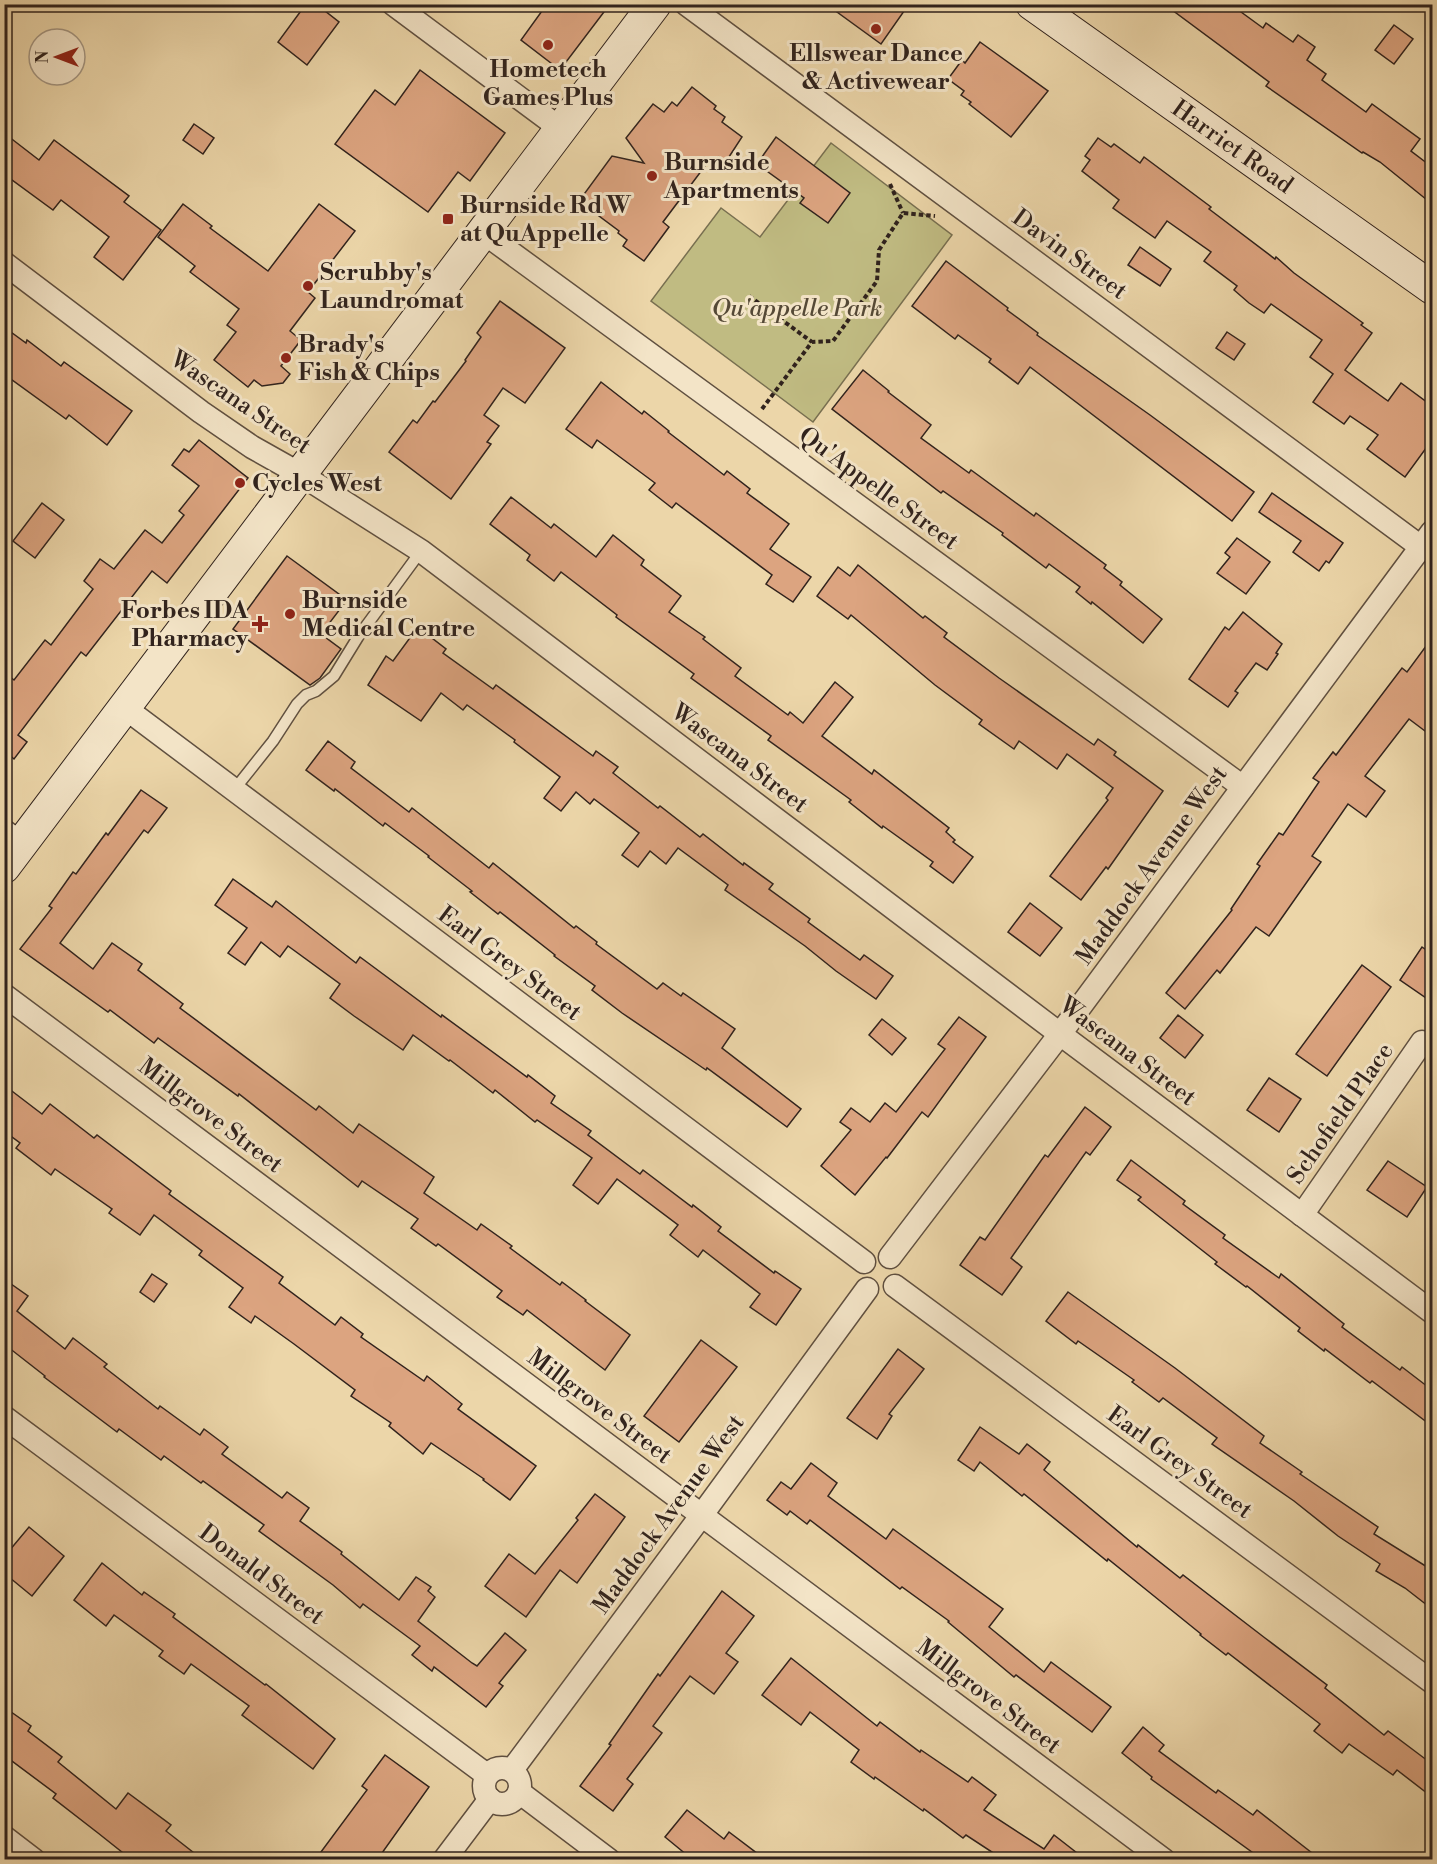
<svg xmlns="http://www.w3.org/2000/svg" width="1437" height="1864" font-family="'Libre Bodoni',serif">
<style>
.green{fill:#c0bb82;stroke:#786f50;stroke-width:1.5}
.building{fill:#dca480;stroke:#31231d;stroke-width:1.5}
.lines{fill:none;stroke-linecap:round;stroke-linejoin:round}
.service-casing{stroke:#605040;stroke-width:13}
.minor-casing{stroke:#605040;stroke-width:25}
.secondary-casing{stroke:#31231d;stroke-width:34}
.path{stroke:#31231d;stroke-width:4;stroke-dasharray:4.5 3;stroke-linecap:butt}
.service{stroke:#f3e4c7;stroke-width:10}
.minor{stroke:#f3e4c7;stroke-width:22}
.secondary{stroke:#f3e4c7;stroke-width:32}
.poi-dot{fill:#8f2418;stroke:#f3e4c7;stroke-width:2}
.labels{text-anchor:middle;stroke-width:6;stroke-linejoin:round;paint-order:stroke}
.poi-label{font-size:24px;font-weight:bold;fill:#31231d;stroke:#f3e4c7;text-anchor:start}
.street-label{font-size:24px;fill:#31231d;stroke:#f3e4c7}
.park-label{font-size:24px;font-style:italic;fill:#554936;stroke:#f3e4c7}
</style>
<rect width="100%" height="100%" fill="#ecd6a9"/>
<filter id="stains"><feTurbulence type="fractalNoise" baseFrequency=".00333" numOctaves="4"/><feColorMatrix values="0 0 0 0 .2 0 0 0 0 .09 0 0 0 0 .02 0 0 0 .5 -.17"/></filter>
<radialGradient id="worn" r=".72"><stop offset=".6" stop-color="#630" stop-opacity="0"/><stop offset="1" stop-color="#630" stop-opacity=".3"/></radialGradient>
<path class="green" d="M831 143 952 235 813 422 651 301 721 208 760 237Z"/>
<g class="building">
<path d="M306 4H316L339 22 307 65 278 42Z"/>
<path d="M547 4H610L560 70 521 40Z"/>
<path d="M826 4H909L881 44Z"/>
<path d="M1164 4H1230L1263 28 1266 23 1293 42 1298 35 1315 47 1307 60 1326 74 1322 80 1366 112 1372 104 1420 139 1411 151 1432 167V204L1380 162 1363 152 1362 153 1266 86 1269 82Z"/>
<path d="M1394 25 1413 39 1394 64 1375 50Z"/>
<path d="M980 42 1048 91 1011 137 969 104 971 102 961 95 964 91 948 79 962 60 965 63Z"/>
<path d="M420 70 505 133 470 181 458 172 428 212 335 144 375 90 395 105Z"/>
<path d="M692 87 716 106 714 109 725 117 722 122 742 137 725 163 719 157 713 165 708 162 663 222 669 227 644 261 623 246 627 240 618 233 619 231 579 201 612 156 644 163 626 138 653 104 664 112 672 102 677 106Z"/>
<path d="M194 124 214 138 203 154 183 140Z"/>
<path d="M4 133 39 160 54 140 129 196 124 202 161 230 123 280 94 257 109 237 61 200 53 210 4 174Z"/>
<path d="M776 137 850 193 828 223 800 203 804 198 757 164Z"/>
<path d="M1098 138 1111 147 1114 144 1140 163 1144 157 1211 207 1209 209 1275 259 1276 257 1294 273 1363 323 1361 325 1372 333 1345 370 1388 401 1401 383 1432 406V440L1405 477 1367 449 1378 435 1350 416 1344 424 1313 402 1333 374 1310 357 1322 340 1271 304 1264 313 1249 303 1234 290 1237 286 1204 261 1211 252 1167 221 1155 238 1113 208 1119 200 1082 171 1090 160 1085 156Z"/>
<path d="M183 204 212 226 210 228 268 271 319 204 355 231 308 292 315 298 290 331 301 340 281 366 290 374 283 383 262 386 254 380 248 387 214 360 236 332 227 325 239 309 190 272 195 266 158 237Z"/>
<path d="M1140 247 1171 269 1160 286 1128 265Z"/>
<path d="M946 261 1008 308 1007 310 1038 333 1037 335 1150 415 1254 492 1232 521 1030 367 1018 384 989 362 991 359 958 335 955 339 912 306Z"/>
<path d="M500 301 565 348 525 403 503 388 484 415 499 426 487 442 491 444 451 499 389 452 413 420 417 423 433 401 435 402 466 361 465 360 481 337 477 333Z"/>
<path d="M4 327 26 343 27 340 61 366 64 362 132 411 107 445 69 415 66 419 4 374Z"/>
<path d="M1227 332 1245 344 1234 360 1216 348Z"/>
<path d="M863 370 889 391 888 392 931 425 921 438 969 473 971 470 1034 516 1036 513 1106 565 1104 568 1122 582 1120 585 1162 619 1143 643 1092 602 1091 604 1076 592 1080 587 1049 564 1046 568 1002 535 1003 533 943 491 941 493 832 409Z"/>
<path d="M601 382 642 414 644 411 669 431 668 432 724 475 727 471 750 489 747 493 789 524 770 549 811 577 793 602 766 584 772 575 676 503 672 508 649 490 655 483 597 440 592 448 566 429Z"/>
<path d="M199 440 248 478 167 583 152 571 86 656 81 652 18 735 27 742 14 759 6 752 4 754V672L14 680 45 640 51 645 93 589 84 581 100 559 114 569 145 530 162 543 184 515 179 511 199 486 172 465 184 449 189 452Z"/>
<path d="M1272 493 1343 543 1329 563 1326 561 1319 571 1293 552 1301 541 1259 512Z"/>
<path d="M511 497 551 528 554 524 596 557 613 535 644 560 641 565 681 596 669 612 705 637 703 639 741 668 735 676 788 715 790 712 803 723 835 682 853 697 822 736 872 774 874 770 949 828 946 832 955 840 953 842 973 857 953 883 930 866 933 862 883 826 882 828 849 802 851 800 768 740 771 736 691 678 694 674 616 617 617 615 561 572 554 581 527 560 530 555 490 524Z"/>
<path d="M42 503 64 520 35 558 13 541Z"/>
<path d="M1237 538 1270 562 1246 594 1217 573 1230 557 1225 553Z"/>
<path d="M287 556 347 600 321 634 341 649 320 678 310 685 233 629Z"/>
<path d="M858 565 923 618 925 616 947 633 944 637 999 678 1094 745 1098 739 1116 752 1114 755 1163 791 1108 869 1106 867 1081 900 1050 876 1108 800 1106 798 1113 788 1067 754 1057 769 1019 741 1014 749 979 724 982 720 935 685 851 615 848 619 817 596 838 567 850 576Z"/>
<path d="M1243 612 1282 644 1276 653 1278 654 1267 670 1256 663 1235 691 1238 693 1228 707 1189 679 1225 627 1229 630Z"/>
<path d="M420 624 434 635 432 638 446 649 443 653 493 689 496 685 593 756 596 751 618 767 613 773 658 808 660 806 700 837 703 834 743 865 744 863 773 884 769 889 810 919 808 922 860 960 864 955 893 976 876 999 836 971 805 946 725 890 728 885 678 848 666 864 650 851 638 867 622 855 639 833 594 799 590 804 576 792 561 811 544 798 560 777 514 742 515 740 467 705 463 710 441 693 421 721 368 685 386 656 393 661Z"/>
<path d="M1432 638V720L1425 731 1409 719 1365 776 1385 791 1366 817 1348 804 1312 856 1321 862 1269 936 1256 927 1220 973 1217 970 1185 1009 1166 993 1232 910 1231 909 1260 866 1257 864 1279 833 1283 835 1319 782 1313 778 1333 752 1336 755 1402 668 1407 672Z"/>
<path d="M328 741 355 762 351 768 409 812 412 808 489 868 493 863 574 928 576 926 597 942 596 944 657 989 663 983 681 996 683 993 735 1029 722 1048 801 1109 787 1127 707 1068 706 1070 622 1013 592 990 595 986 554 956 555 955 500 912 498 914 470 892 472 891 428 857 429 856 385 823 383 826 335 789 334 791 306 770Z"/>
<path d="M141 790 167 808 148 833 144 830 60 943 93 969 112 943 142 964 138 970 183 1004 180 1008 316 1110 319 1106 353 1133 359 1124 434 1177 424 1193 477 1230 481 1224 512 1246 510 1248 560 1285 562 1282 586 1300 585 1301 630 1335 605 1370 527 1310 523 1315 497 1297 502 1291 438 1244 436 1246 411 1228 418 1219 362 1181 358 1187 239 1094 238 1096 158 1038 154 1043 110 1010 108 1012 20 949 52 908 49 906 73 872 76 874 106 833 108 835Z"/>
<path d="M233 879 272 907 276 901 356 963 360 957 441 1017 442 1015 527 1077 528 1075 555 1096 551 1103 591 1131 588 1135 640 1174 643 1170 692 1207 693 1205 721 1227 718 1231 774 1273 775 1271 801 1289 776 1325 750 1307 760 1294 703 1250 698 1257 670 1235 678 1225 617 1179 598 1204 573 1185 592 1158 537 1120 535 1122 495 1090 493 1093 450 1060 449 1061 413 1035 403 1050 354 1016 330 998 340 984 288 946 280 957 261 942 245 965 228 953 247 928 215 905Z"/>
<path d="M1030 903 1062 928 1040 956 1008 932Z"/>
<path d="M1422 947 1432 954V1002L1400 980Z"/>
<path d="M1362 965 1391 987 1327 1076 1296 1054Z"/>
<path d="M1178 1015 1203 1035 1185 1058 1160 1038Z"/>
<path d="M959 1017 986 1037 928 1117 922 1112 887 1158 886 1157 855 1195 821 1166 851 1130 840 1122 851 1108 870 1122 885 1103 896 1112 945 1049 938 1044Z"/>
<path d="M882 1019 906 1038 892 1055 869 1035Z"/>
<path d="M1269 1078 1301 1099 1279 1132 1247 1110Z"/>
<path d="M4 1085 42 1114 50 1104 94 1138 97 1135 171 1191 169 1194 283 1277 279 1283 335 1325 341 1317 363 1334 361 1337 424 1381 427 1376 462 1404 458 1409 536 1466 510 1500 483 1480 484 1479 431 1443 423 1454 389 1426 391 1423 351 1396 355 1390 294 1344 255 1316 251 1323 229 1307 243 1288 199 1255 202 1251 154 1215 140 1235 109 1213 112 1209 55 1169 51 1175 16 1148 20 1143 4 1131Z"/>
<path d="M1085 1107 1111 1127 1090 1155 1086 1152 1011 1258 1022 1267 1002 1295 960 1265 980 1237 985 1240 1045 1155 1048 1157Z"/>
<path d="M1131 1160 1185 1201 1183 1204 1225 1235 1223 1238 1279 1278 1281 1274 1344 1324 1342 1327 1400 1370 1402 1367 1432 1390V1426L1372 1381 1370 1383 1325 1349 1324 1351 1298 1331 1300 1328 1247 1286 1246 1287 1215 1264 1217 1262 1138 1200 1141 1197 1117 1180Z"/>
<path d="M1388 1161 1427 1187 1407 1217 1367 1190Z"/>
<path d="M152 1274 167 1284 154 1302 140 1292Z"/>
<path d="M4 1279 28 1296 17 1311 65 1349 73 1338 107 1364 104 1367 158 1409 160 1406 200 1435 204 1429 228 1447 222 1454 282 1498 287 1492 309 1508 300 1521 342 1552 341 1554 399 1600 416 1577 431 1587 428 1591 435 1597 418 1621 472 1663 477 1666 505 1633 526 1650 499 1683 503 1686 486 1707 434 1667 432 1671 412 1655 420 1646 363 1604 360 1608 333 1585 259 1531 264 1525 203 1481 201 1483 164 1456 161 1460 119 1429 117 1432 44 1377 45 1376 4 1344Z"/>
<path d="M1068 1292 1175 1368 1264 1436 1260 1443 1302 1472 1300 1474 1378 1527 1374 1534 1432 1570V1609L1405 1588 1376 1571 1380 1564 1338 1536 1294 1501 1212 1444 1217 1438 1163 1398 1159 1402 1132 1382 1134 1380 1078 1341 1076 1344 1046 1321Z"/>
<path d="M701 1340 737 1367 679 1442 644 1416Z"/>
<path d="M898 1349 924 1369 889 1414 892 1416 877 1439 847 1418Z"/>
<path d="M980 1427 1019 1454 1027 1444 1050 1462 1044 1470 1137 1547 1138 1545 1180 1578 1183 1575 1265 1638 1327 1685 1325 1688 1384 1735 1388 1731 1432 1764V1797L1397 1770 1393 1775 1349 1744 1342 1753 1314 1731 1320 1724 1228 1653 1226 1655 1200 1635 1201 1634 1149 1592 1108 1559 1107 1561 1024 1494 1022 1496 980 1462 974 1471 958 1460Z"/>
<path d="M811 1463 837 1483 828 1496 886 1539 893 1529 1003 1609 989 1627 1044 1672 1051 1662 1111 1707 1092 1732 1016 1675 1014 1677 948 1622 949 1621 902 1587 900 1589 810 1520 807 1524 790 1511 787 1515 767 1500 781 1482 791 1489Z"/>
<path d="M595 1494 625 1517 577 1583 560 1570 526 1617 485 1586 509 1554 535 1574 578 1520 576 1518Z"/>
<path d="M29 1527 64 1556 32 1596 4 1573V1557Z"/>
<path d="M102 1563 142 1595 144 1592 175 1614 173 1617 265 1685 266 1684 335 1739 313 1769 242 1715 249 1706 191 1664 184 1674 159 1656 163 1651 114 1615 106 1626 74 1600Z"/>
<path d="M722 1591 754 1616 726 1653 738 1662 714 1694 690 1676 653 1726 662 1733 627 1779 633 1784 613 1811 580 1786 611 1745 609 1744 658 1674 660 1676Z"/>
<path d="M791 1658 877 1726 880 1722 920 1752 921 1750 968 1782 972 1777 996 1795 984 1810 1044 1849 1054 1835 1086 1860H1004L966 1835 963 1838 924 1809 923 1811 875 1777 874 1779 851 1762 859 1750 810 1712 801 1725 762 1695Z"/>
<path d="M4 1707 31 1726 28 1731 62 1757 58 1762 116 1809 128 1793 171 1825 166 1831 203 1860H132L98 1833 53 1798 56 1794 4 1755Z"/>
<path d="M1143 1727 1164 1745 1159 1751 1216 1793 1218 1790 1253 1815 1257 1810 1321 1860H1263L1151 1779 1152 1777 1122 1753Z"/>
<path d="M385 1755 429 1787 377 1860H315L367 1790 362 1786Z"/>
<path d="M687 1810 724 1839 729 1832 766 1860H693L665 1837Z"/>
</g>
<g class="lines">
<g class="service-casing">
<path id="service" d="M234 790 273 741 297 704 306 695 316 691 334 676 358 637 421 551"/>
</g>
<g class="minor-casing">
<g id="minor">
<path d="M393 4 561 129"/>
<path d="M686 4 1421 547"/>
<path d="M484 233 1243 787"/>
<path d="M4 263 201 412 252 447 300 474 421 551 1060 1034 1432 1312"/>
<path d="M125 708 864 1262"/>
<path d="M4 831 22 844"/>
<path d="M4 995 1164 1860"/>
<path d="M1302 1215 1422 1042"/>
<path d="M890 1257 1060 1034 1432 532"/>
<path d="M895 1286 1432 1682"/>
<path d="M4 1417 487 1775"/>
<circle cx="502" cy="1786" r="18"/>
<path d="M512 1770 701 1516 867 1289"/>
<path d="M519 1792 609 1860"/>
<path d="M4 1837 34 1860"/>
<path d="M444 1860 490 1799"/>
</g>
</g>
<g class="secondary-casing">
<g id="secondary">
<path id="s1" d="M1032 4 1432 288"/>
<path d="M4 867 655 4"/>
</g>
</g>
<g class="path">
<path d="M890 184 903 213"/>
<path d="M749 296 812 342"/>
<path d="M762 409 812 342 833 341 877 281 879 250 903 213 935 216"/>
</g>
<use href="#service" class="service"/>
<use href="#minor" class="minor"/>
<use href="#secondary" class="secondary"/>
</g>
<g class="poi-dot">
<circle cx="876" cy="29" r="6"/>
<circle cx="548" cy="45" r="6"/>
<circle cx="652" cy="176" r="6"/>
<rect x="442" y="213" width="12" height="12" rx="3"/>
<circle cx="308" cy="286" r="6"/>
<circle cx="286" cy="358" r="6"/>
<circle cx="240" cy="483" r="6"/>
<circle cx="290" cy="614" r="6"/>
<path d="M257 615h6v6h6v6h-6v6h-6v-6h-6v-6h6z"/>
</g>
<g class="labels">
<g class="poi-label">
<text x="876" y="61" text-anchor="middle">Ellswear Dance<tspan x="876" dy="28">&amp; Activewear</tspan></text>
<text x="548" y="77" text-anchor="middle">Hometech<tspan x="548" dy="28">Games Plus</tspan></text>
<text x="664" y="170">Burnside<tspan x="664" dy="28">Apartments</tspan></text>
<text x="460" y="213">Burnside Rd W<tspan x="460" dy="28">at QuAppelle</tspan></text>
<text x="320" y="280">Scrubby's<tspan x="320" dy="28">Laundromat</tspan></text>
<text x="298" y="352">Brady's<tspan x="298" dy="28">Fish &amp; Chips</tspan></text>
<text x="252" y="491">Cycles West</text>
<text x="302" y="608">Burnside<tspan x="302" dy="28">Medical Centre</tspan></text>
<text x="248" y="618" text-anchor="end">Forbes IDA<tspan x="248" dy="28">Pharmacy</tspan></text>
</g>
<g class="street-label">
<text dy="8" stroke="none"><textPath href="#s1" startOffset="246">Harriet Road</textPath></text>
<text transform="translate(1070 254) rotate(36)" y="8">Davin Street</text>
<text transform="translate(241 402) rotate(34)" y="8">Wascana Street</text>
<text transform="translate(879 488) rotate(36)" y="8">Qu'Appelle Street</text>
<text transform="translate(740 758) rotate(37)" y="8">Wascana Street</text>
<text transform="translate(1151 865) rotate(-54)" y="8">Maddock Avenue West</text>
<text transform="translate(510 963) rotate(37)" y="8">Earl Grey Street</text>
<text transform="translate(1128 1051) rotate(37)" y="8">Wascana Street</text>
<text transform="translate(1340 1113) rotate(-55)" y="8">Schofield Place</text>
<text transform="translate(211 1115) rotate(37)" y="8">Millgrove Street</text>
<text transform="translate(600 1406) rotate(37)" y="8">Millgrove Street</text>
<text transform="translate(1180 1462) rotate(36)" y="8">Earl Grey Street</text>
<text transform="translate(668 1514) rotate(-54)" y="8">Maddock Avenue West</text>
<text transform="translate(262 1574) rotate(37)" y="8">Donald Street</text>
<text transform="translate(989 1696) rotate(37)" y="8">Millgrove Street</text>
</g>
<g class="park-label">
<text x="797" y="316">Qu'appelle Park</text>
</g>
</g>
<rect width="1437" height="1864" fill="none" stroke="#ecd6a9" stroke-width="24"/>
<rect x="6" y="6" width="1425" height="1852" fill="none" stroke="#31231d" stroke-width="3"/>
<rect x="12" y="12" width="1413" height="1840" fill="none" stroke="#31231d" stroke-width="1.5"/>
<g transform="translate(57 57) rotate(270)"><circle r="28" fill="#f3e4c7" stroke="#a59783" stroke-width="1.5"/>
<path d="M0-4.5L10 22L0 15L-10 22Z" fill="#8f2418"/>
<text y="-9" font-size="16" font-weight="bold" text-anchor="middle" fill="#31231d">N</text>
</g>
<rect width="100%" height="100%" filter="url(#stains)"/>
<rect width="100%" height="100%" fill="url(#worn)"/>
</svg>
